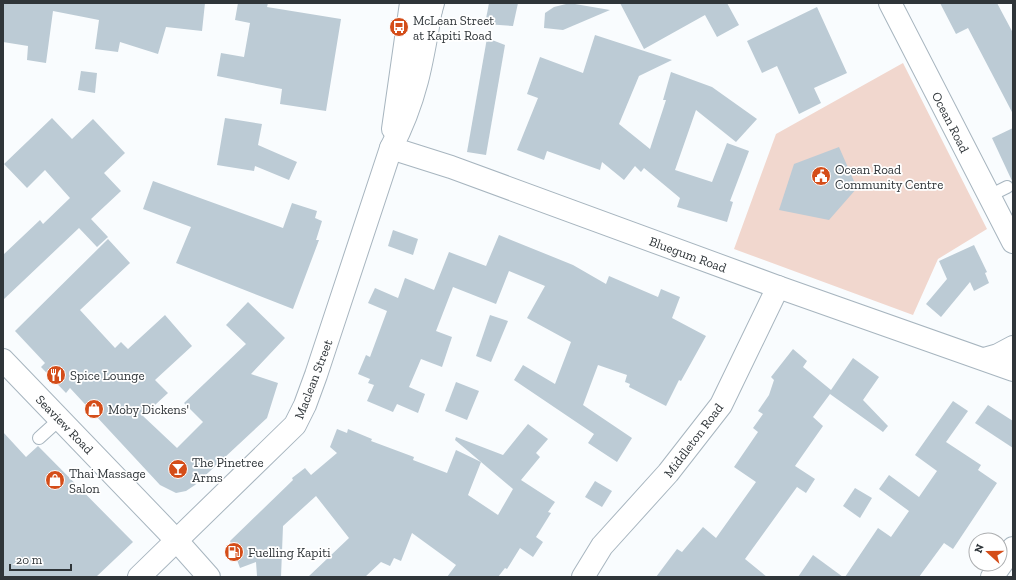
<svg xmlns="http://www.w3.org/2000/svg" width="1016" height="580" font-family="'Zilla Slab',serif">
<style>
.green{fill:#f1d7ce}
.building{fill:#bccbd5}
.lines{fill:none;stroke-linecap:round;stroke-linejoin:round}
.lane-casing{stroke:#a7b5bf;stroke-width:14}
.street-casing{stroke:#a7b5bf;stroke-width:24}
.secondary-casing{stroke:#a7b5bf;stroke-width:24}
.lane{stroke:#fff;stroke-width:12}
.street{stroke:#fff;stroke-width:22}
.secondary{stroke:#fff;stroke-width:22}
.labels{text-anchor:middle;stroke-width:3.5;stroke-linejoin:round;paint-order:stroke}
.poi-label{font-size:13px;fill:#2f3539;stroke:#fff;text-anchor:start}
.street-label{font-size:13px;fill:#2f3539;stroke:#fff}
</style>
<rect width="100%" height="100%" fill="#f9fcfe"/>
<path class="green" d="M903 63 987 229 938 259 913 315 734 249 776 134Z"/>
<g class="building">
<path d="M3 3H205L202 31 166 27 158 54 120 42 118 52 95 49 99 20 53 11 46 63 27 60 28 46 3 42Z"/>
<path d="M238 3H268L267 7 341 19 326 111 280 104 282 89 217 76 221 53 244 57 250 23 235 20Z"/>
<path d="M489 3H518L513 26 485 24Z"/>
<path d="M620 3H727L739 25 717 37 705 15 644 49Z"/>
<path d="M940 3H997L1013 33V114L968 28 956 34Z"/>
<path d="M566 4H575L610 10 563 30 544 28 545 13 554 7Z"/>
<path d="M817 7 847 73 814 88 821 103 799 114 777 66 762 73 747 41Z"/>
<path d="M595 35 672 60 639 76 619 124 650 149 666 100H663L671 72 712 87 757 119 736 142 696 110 675 170 712 182 727 143 749 151 730 201 733 202 727 222 677 207 680 198 644 168 641 172 635 166 624 180 602 162 600 170 547 151 544 160 517 150 538 98 527 94 540 57 583 73Z"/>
<path d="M487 38 505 45 486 155 467 152Z"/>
<path d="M81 71 97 73 95 93 78 90Z"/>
<path d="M52 118 72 139 93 119 125 153 104 173 121 191 91 219 108 237 97 247 79 228 3 300V255L40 220 43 224 70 198 45 170 27 188 4 164Z"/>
<path d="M225 118 262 124 258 145 297 162 289 180 255 166 254 171 217 165Z"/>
<path d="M1013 128V183L992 138Z"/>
<path d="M839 147 857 188 829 220 779 210 794 164Z"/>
<path d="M153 181 283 228 292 203 317 211 315 218 322 221 316 240H319L293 309 176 263 191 227 143 209Z"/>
<path d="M393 230 418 239 413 255 388 246Z"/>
<path d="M499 235 573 265 606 284 609 276 658 297 661 289 680 297 672 318 706 336 681 381 679 380 666 406 629 387 630 384 625 382 627 375 598 365 583 405 632 438 617 462 588 443 594 434 514 380 523 365 555 384 571 342 527 318 545 286 509 271 496 304 453 287 436 331 452 337 442 367 421 359 409 387 425 394 418 413 397 404 393 412 367 401 374 385 368 383 370 379 358 374 366 355 370 357 387 311 368 303 375 288 398 298 405 278 434 290 449 252 486 266Z"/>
<path d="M108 239 130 263 80 310 115 348 121 342 128 349 165 315 192 346 155 380 168 393 143 416 177 448 203 422 184 403 246 344 226 325 248 302 285 338 251 374 278 383 267 418 195 485 186 491 176 493 160 485 70 388 66 393 41 367 45 363 15 331Z"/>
<path d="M974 245 987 272 985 273 989 283 974 291 970 282 941 317 926 304 947 279 939 261Z"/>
<path d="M490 315 508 321 491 362 476 356Z"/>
<path d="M793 349 807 361 803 367 831 390 853 358 879 377 863 400 888 426 883 432 830 394 813 417 823 426 795 466 815 479 806 493 797 487 745 559 767 577H656L677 549 682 552 703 527 716 538 756 482 734 467 758 432 753 428 763 414 758 411 769 395 774 380 771 377Z"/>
<path d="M456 382 479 391 467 420 445 411Z"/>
<path d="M953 401 968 411 946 442 981 465 978 470 997 483 953 549 944 543 919 577H845L878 528 891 537 909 511 879 489 889 475 919 497 937 471 915 455Z"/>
<path d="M988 405 1013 421V448L975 423Z"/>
<path d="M528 424 548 439 536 453 540 457 521 480 555 502 548 512 551 513 536 537 543 542 533 557 520 548 507 569 505 568 498 577H447L456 565 412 533 401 561 394 558 390 566 381 562 365 577H308L349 538 316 496 283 526 281 577 257 576 256 562 240 568 230 541 293 480 292 478 305 468 311 475 337 453 330 447 337 429 347 433 348 429 372 439 371 441 414 457 413 460 447 473 456 450 481 462 468 495 498 515 513 489 455 440 456 437 503 455Z"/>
<path d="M3 432 26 457 38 446 133 542 96 577H3Z"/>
<path d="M595 481 612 491 602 507 585 497Z"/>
<path d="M855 488 872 498 860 518 843 506Z"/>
<path d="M813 555 843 577H798Z"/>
</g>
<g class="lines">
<g class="lane-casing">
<g id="lane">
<path d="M989 196 1007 187"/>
<path d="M39 438 60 419"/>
</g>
</g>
<g class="street-casing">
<g id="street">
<path d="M890 3 1013 242"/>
<path d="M393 129 411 3"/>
<path d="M391 148 451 167 778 287 1013 370"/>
<path d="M984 359 998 355 1013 347"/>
<path d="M3 360 177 541 209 577"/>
<path d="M139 577 295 425 305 405 316 375 391 148C417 99 423 57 432 3"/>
<path d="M583 577 602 546 668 473 721 405 778 287"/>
<path d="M992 577 1013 548"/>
</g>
</g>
<g class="secondary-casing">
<path id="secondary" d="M431 10 433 3"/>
</g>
<use href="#lane" class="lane"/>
<use href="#street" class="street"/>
<use href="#secondary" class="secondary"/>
</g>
<defs>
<g id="bus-disc" transform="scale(1)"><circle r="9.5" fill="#d44d19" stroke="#fff"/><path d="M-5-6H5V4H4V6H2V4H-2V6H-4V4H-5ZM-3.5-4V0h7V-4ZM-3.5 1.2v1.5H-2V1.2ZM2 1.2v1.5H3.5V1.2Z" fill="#fff"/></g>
<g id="civic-disc" transform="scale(1)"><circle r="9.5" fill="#d44d19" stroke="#fff"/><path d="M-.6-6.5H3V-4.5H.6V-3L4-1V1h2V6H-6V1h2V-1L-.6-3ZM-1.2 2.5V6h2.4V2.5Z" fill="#fff"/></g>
<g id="restaurant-disc" transform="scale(1)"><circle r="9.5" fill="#d44d19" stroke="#fff"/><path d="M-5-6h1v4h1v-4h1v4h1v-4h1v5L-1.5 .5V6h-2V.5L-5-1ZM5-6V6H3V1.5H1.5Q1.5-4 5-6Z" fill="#fff"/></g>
<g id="shop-disc" transform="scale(1)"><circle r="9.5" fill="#d44d19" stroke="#fff"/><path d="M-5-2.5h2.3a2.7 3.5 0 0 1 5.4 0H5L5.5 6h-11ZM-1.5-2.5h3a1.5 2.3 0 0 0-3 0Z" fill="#fff"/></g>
<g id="bar-disc" transform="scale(1)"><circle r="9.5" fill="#d44d19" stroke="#fff"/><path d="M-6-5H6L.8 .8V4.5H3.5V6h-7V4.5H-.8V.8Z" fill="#fff"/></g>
<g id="fuel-disc" transform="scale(1)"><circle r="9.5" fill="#d44d19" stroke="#fff"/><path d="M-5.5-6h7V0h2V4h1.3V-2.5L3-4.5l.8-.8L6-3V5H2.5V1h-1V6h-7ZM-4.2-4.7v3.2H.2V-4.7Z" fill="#fff"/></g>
</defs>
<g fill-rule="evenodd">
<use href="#bus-disc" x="399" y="27"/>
<use href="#civic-disc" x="821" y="176"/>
<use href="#restaurant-disc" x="56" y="375"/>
<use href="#shop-disc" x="94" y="409"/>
<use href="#bar-disc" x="178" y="469"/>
<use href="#shop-disc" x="55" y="480"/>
<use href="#fuel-disc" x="234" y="552"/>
</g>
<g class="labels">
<g class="poi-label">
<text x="413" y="25">McLean Street<tspan x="413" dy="15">at Kapiti Road</tspan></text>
<text x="835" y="174">Ocean Road<tspan x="835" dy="15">Community Centre</tspan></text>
<text x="70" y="380">Spice Lounge</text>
<text x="108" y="414">Moby Dickens'</text>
<text x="192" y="467">The Pinetree<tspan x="192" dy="15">Arms</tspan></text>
<text x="69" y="478">Thai Massage<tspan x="69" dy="15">Salon</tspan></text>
<text x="248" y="557">Fuelling Kapiti</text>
</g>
<g class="street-label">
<text transform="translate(951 122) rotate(63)" y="5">Ocean Road</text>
<text transform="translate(688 254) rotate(20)" y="5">Bluegum Road</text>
<text transform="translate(313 379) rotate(-69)" y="5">Maclean Street</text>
<text transform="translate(65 424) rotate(46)" y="5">Seaview Road</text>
<text transform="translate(693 440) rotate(-53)" y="5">Middleton Road</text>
</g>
</g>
<rect width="1016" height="580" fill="none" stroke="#2f3539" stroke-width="8"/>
<g transform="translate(988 552) rotate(291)"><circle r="19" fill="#ffffff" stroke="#acaeb0"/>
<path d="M0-3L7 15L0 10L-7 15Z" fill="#d44d19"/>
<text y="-6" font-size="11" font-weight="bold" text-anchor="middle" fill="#2f3539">N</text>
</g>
<path d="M10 564v6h61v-6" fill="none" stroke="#2f3539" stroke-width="2"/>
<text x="16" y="564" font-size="12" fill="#2f3539" stroke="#ffffff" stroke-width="3" paint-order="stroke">20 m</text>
</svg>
